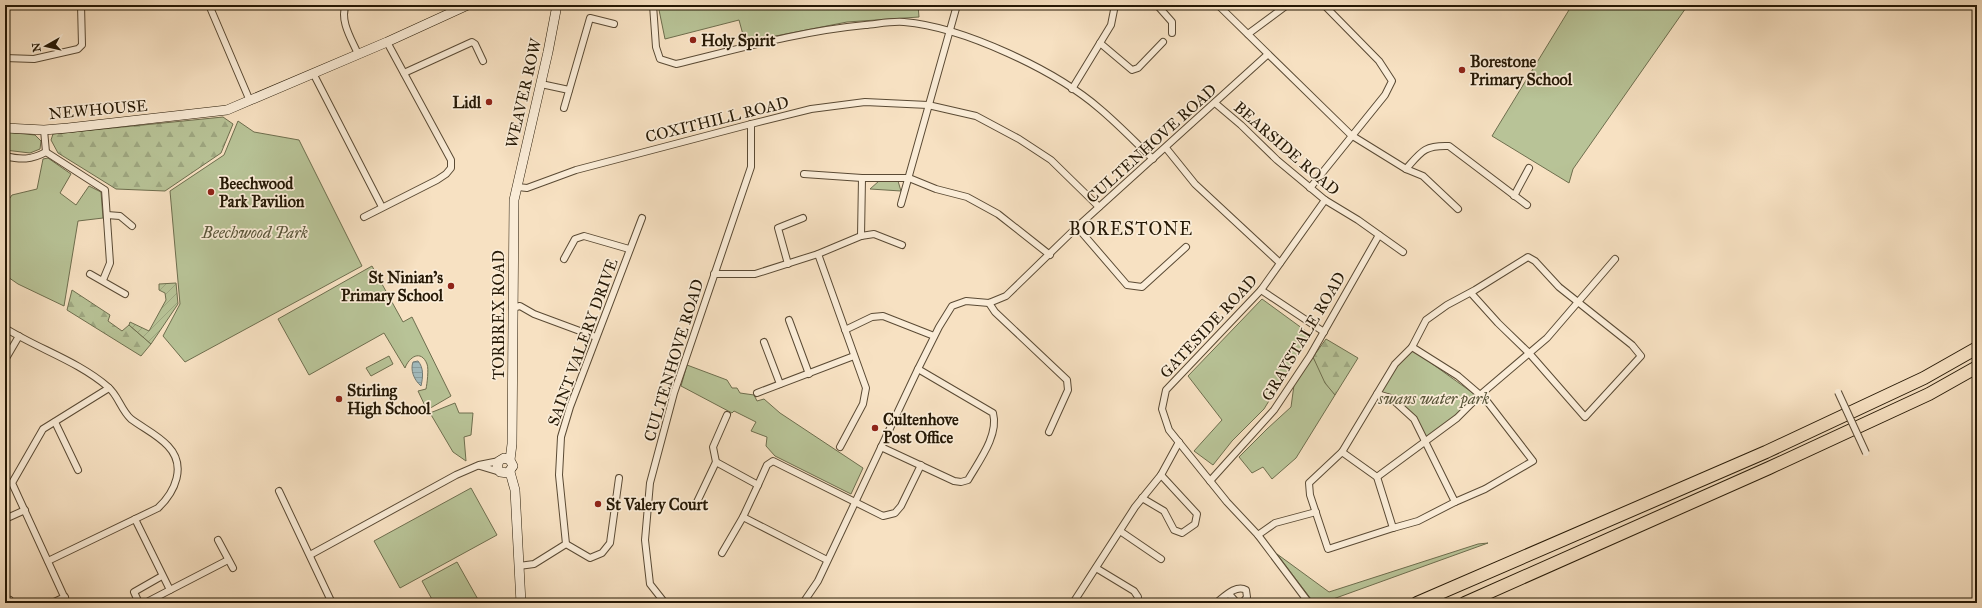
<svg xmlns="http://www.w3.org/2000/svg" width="1982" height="608" font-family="'IM FELL Great Primer',serif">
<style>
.green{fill:#b8c397;stroke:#6e6e4e}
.forest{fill:url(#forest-firs);stroke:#6e6e4e}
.garden{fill:url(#garden-furrows);stroke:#6e6e4e}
.water{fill:url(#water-rules);stroke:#707a74}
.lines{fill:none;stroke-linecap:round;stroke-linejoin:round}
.street-casing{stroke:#5a4a34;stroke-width:8}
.secondary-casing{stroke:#251805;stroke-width:10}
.highway-casing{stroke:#251805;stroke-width:14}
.street{stroke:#faecd7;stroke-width:6}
.secondary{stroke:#faecd7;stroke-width:9}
.highway{stroke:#f7e1c2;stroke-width:12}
.street-bridge-casing{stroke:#5a4a34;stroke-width:8;stroke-linecap:butt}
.street-bridge{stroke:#faecd7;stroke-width:6}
.poi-dot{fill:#8f2418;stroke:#faecd7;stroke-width:1.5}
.labels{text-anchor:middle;stroke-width:3.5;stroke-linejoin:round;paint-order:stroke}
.poi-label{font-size:16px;font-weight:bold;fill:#251805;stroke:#faecd7;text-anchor:start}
.street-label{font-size:16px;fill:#251805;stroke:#faecd7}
.park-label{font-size:16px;font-style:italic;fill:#585438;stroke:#faecd7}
.quarter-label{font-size:18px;letter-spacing:1px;fill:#251805;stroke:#faecd7}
</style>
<defs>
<pattern id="forest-firs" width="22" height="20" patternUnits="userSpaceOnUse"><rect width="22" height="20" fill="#b8c397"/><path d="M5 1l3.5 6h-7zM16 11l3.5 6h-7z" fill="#9ea781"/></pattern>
<pattern id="garden-furrows" width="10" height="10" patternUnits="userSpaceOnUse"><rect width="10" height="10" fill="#b8c397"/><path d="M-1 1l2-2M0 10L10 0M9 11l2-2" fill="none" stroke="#9ea781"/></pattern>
<pattern id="water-rules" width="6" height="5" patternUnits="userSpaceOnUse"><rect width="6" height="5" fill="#a2bbbe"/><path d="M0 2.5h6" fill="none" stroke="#8ba0a2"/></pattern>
</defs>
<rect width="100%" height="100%" fill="#f7e1c2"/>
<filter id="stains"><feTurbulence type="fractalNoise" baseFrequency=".005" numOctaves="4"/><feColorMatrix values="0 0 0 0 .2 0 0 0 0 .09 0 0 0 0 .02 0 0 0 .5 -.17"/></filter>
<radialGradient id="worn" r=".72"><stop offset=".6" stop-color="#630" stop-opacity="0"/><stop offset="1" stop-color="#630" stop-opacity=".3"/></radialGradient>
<g class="green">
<path d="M658 5H918L919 17 847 22 745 42 739 20 665 39Z"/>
<path d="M1572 5H1688L1573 169 1569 183 1492 136Z"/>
<path d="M238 121 254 132 299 140 362 266 185 362 163 336 180 304 170 191 224 155Z"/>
<path d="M5 132 35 135 41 141 40 149 30 153 5 150Z"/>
<path d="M48 158 71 174 60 193 76 205 89 186 101 192 103 218 78 221 64 306 18 284 5 275V205L12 195 37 189 43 159Z"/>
<path d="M879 181H898L901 191 870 189Z"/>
<path d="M372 266 403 322 412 317 451 396 427 410 418 391 426 389C427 384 429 369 427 364 421 349 409 357 405 368L384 333 309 375 278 319Z"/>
<path d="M1262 299 1310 334 1264 409 1232 441 1213 465 1194 451 1222 420 1188 376Z"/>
<path d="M1413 350 1477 396 1453 419 1426 438 1395 398 1381 392 1395 368Z"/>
<path d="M389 356 393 364 371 376 366 368Z"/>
<path d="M1313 357 1335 395 1296 458 1272 479 1263 467 1252 473 1239 457 1267 429 1291 407 1294 385Z"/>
<path d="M687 365 727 380 732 388H737L740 393 754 395 757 401 764 399 780 413 863 468 851 494 775 456 766 446 767 437 751 431 756 422 734 411 732 413 681 386Z"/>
<path d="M455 403 459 413H473L471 435 464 437 466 461 453 452 430 413Z"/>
<path d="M471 488 497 535 400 588 374 541Z"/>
<path d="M1488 543 1322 603H1314L1277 554 1329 592 1478 544Z"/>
<path d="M457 562 480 603H434L422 581Z"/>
</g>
<g class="forest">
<path d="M223 117 233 124 221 153 165 191 116 189 58 153 51 140 53 134Z"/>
<path d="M72 290 110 315 108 321 122 331 129 325 151 344 141 356 67 310Z"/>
<path d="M1326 339 1358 358 1335 395 1325 383 1313 357Z"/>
</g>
<path class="garden" d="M176 283 178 304 151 344 129 325 130 322 149 331 166 300 165 293 159 290V284Z"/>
<path class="water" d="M418 361C424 368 423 377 421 386 414 380 410 370 413 362Z"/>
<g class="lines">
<g class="street-casing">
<g id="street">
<path d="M209 5 250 101"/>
<path d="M346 5C339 20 352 40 358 54"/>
<path d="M653 5 656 47 660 59 676 64C738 49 801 31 865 25 877 24 891 21 904 22 963 27 1055 70 1100 109 1119 125 1135 142 1153 159"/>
<path d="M1157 5 1172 22V33"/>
<path d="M1218 5 1351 135 1406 169 1423 176 1458 209"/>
<path d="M1248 34 1287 5"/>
<path d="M1100 43 1132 70 1138 68 1163 42"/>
<path d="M5 58 34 59 78 49 82 45 81 5"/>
<path d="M313 73 382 207"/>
<path d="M404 73 472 42 475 44 483 61"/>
<path d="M541 84 569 90"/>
<path d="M1072 89 1111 25 1115 5"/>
<path d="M1215 103 1241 125 1277 160 1325 200 1358 220 1403 252"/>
<path d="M564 108 590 18 614 24"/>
<path d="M44 130 46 152"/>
<path d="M1166 148 1195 184 1280 263"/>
<path d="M46 152 105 190 110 263 103 280"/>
<path d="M5 156C21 160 31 160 46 152"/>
<path d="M1406 169C1421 152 1424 145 1449 146L1527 205"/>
<path d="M804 174 862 178H909L936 189 967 197 998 214 1050 255"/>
<path d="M518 187 527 188 576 170 751 124 811 109 865 102 928 105 976 116 1019 139 1051 160 1099 207"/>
<path d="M1310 188 1385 95 1392 81 1379 61 1324 5"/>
<path d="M1514 196 1529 168"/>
<path d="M901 204 957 5"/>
<path d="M107 215 120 216 132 226"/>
<path d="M364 217 437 180 446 174 451 168V160L387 42"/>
<path d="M1077 227 1127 285 1142 287 1186 247"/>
<path d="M861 236 862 178"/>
<path d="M818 254 866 388 863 404 840 447"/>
<path d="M564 259 575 239 584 236 629 249"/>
<path d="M788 264 778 228 803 218"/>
<path d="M90 274 125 294"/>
<path d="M714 274H755L818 254 861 236 874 234 902 245"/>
<path d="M1261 290 1324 332"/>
<path d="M989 303 995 312 1067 380 1068 390 1049 432"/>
<path d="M512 308 520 306 534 314 596 337"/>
<path d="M789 320 809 374"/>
<path d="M5 328C38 349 78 361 108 387 118 395 121 410 131 419 143 428 158 435 168 446 187 466 175 492 158 508L48 561"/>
<path d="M845 330 872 317 883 316 934 336"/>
<path d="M764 342 780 384"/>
<path d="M5 360 19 336"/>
<path d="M757 393 854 356"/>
<path d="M1377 394 1391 398 1414 419 1455 502 1485 489 1533 461 1486 400 1458 376 1412 347"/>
<path d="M55 422 78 470"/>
<path d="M881 447 954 481 961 482 968 480C979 461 999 435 993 413L918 369"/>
<path d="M1342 452 1395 364 1412 347 1426 320 1447 305 1475 290 1528 257 1535 261 1559 287 1632 345 1641 356 1585 417 1529 353 1498 323 1471 293"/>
<path d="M1342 452 1377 477 1393 528 1328 549 1310 495 1309 483Z"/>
<path d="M716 462 758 485 743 517 722 553"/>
<path d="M480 466 500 472"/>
<path d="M1377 477 1457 418 1480 395 1547 338 1615 259"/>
<path d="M1210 481 1274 410 1310 356 1379 235"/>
<path d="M758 485 767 465 773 461 883 516 895 513 901 506 921 465"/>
<path d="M279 491 332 603"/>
<path d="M1142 498 1164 511 1174 530 1182 533 1195 524 1197 514 1161 475"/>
<path d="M697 502 716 462 713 447 727 415"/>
<path d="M743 517 827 560"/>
<path d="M5 519 25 510"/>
<path d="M135 519 170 590 228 560"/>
<path d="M1393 528 1418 521 1455 502"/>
<path d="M1120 531 1161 559"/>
<path d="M1258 535 1275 523 1316 512"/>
<path d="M218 540 233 568"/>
<path d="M566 544 590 558 602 553 610 543 619 478"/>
<path d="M310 555 456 475 479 465 499 461"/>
<path d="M519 566 534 564 566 544 559 475 561 437 570 407 642 218"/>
<path d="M1096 568 1134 591 1138 597 1137 603"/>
<path d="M10 600 12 603"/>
<path d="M52 603 65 597"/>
<path d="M67 603 12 483 43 429 109 388"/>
<path d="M139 603 134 592 162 576"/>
<path d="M145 603 170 590"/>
<path d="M665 603 650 584 645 540 650 483 674 393 751 167V124"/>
<path d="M803 603 818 581 918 369 939 327 952 306 966 301 989 303 1006 296 1077 227 1267 55"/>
<path d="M1073 603 1135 507 1161 475 1179 442"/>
<path d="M1216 603C1224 597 1236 584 1246 590L1247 597 1243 602 1237 603 1229 594"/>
<path d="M1309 603 1258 535 1227 502 1169 430 1162 409 1166 390 1261 290 1325 200"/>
</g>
</g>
<g class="secondary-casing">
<g id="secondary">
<path d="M5 128 44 130 68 128 227 110 387 42 468 5"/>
<path d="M510 460 504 458 499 461 497 467 500 472 508 473 513 466 510 460 512 444 514 200 548 52 557 5"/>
<path d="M510 472 515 490 521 603"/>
</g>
</g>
<g class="highway-casing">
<g id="highway">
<path d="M1417 603 1766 452 1924 378 1977 348"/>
<path d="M1465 603 1769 468 1929 394 1977 367"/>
</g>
</g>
<use href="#street" class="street"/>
<use href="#secondary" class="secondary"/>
<use href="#highway" class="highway"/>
<g class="street-bridge-casing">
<path id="street-bridge" d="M1838 392 1866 453"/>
</g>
<use href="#street-bridge" class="street-bridge"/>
</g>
<g class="poi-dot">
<circle cx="693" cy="40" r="4"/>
<circle cx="1462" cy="70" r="4"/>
<circle cx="489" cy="102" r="4"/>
<circle cx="211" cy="192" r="4"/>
<circle cx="451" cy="286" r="4"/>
<circle cx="339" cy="399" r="4"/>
<circle cx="875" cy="428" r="4"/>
<circle cx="598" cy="504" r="4"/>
</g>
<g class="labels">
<g class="poi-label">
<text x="701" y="46">Holy Spirit</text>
<text x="1470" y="67">Borestone<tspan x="1470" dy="18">Primary School</tspan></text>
<text x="481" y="108" text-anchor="end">Lidl</text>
<text x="219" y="189">Beechwood<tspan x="219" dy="18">Park Pavilion</tspan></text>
<text x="443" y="283" text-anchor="end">St Ninian's<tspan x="443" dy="18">Primary School</tspan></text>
<text x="347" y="396">Stirling<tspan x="347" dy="18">High School</tspan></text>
<text x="883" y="425">Cultenhove<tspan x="883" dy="18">Post Office</tspan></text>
<text x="606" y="510">St Valery Court</text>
</g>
<g class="street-label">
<text transform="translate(523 93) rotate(-77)" y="6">WEAVER ROW</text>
<text transform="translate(98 109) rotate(-5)" y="6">NEWHOUSE</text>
<text transform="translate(717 119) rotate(-14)" y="6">COXITHILL ROAD</text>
<text transform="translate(1151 143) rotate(-42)" y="6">CULTENHOVE ROAD</text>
<text transform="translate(1287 148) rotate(41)" y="6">BEARSIDE ROAD</text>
<text transform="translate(498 315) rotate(-90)" y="6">TORBREX ROAD</text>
<text transform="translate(1208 326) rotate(-47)" y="6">GATESIDE ROAD</text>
<text transform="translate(1303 336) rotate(-59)" y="6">GRAYSTALE ROAD</text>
<text transform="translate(582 342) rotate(-70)" y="6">SAINT VALERY DRIVE</text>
<text transform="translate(673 360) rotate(-73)" y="6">CULTENHOVE ROAD</text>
</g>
<g class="park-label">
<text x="255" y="238">Beechwood Park</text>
<text x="1434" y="404">swans water park</text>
</g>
<g class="quarter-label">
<text x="1131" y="235">BORESTONE</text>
</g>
</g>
<rect width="1982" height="608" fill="none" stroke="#f7e1c2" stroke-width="20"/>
<rect x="6" y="6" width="1970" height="596" fill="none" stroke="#251805" stroke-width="2"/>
<rect x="10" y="10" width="1962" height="588" fill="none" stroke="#251805"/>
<g transform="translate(46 46) rotate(262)" stroke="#faecd7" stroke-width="3" paint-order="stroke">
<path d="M0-3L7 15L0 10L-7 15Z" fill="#251805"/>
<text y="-6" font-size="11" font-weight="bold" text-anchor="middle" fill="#251805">N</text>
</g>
<rect width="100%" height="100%" filter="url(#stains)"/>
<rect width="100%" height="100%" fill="url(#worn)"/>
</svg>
